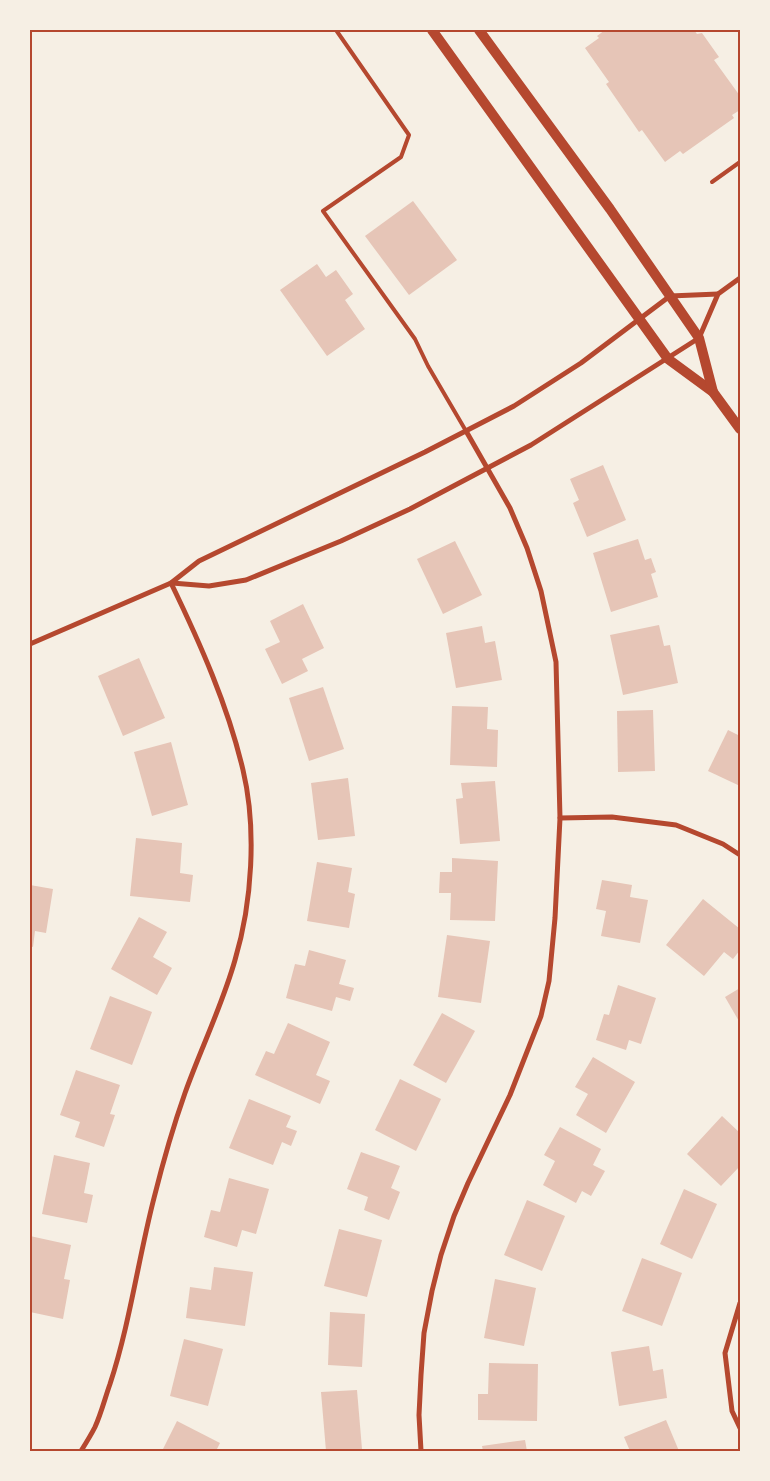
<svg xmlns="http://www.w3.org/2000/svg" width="770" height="1481" font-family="'Golos Text',sans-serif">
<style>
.building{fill:#e6c5b7}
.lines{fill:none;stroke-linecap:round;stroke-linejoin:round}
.service{stroke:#b5482f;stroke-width:4}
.minor{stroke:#b5482f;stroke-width:5}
.secondary{stroke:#b5482f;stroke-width:10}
.neatline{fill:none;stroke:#b5482f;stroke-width:2}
</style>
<rect width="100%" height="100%" fill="#f6efe4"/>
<g class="building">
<path d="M605 30H694L697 34 702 33 719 57 714 60 740 96V110L732 115 734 118 683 154 680 151 665 162 642 130 639 132 606 84 609 82 585 48 599 38 597 36Z"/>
<path d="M413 201 457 260 409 295 365 236Z"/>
<path d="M317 264 326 277 336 270 353 294 345 300 365 329 327 356 280 290Z"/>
<path d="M603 465 626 520 587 537 573 503 579 500 570 479Z"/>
<path d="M638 539 645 560 651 558 656 572 651 574 658 597 611 612 593 553Z"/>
<path d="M455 541 482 595 443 614 417 559Z"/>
<path d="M303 604 324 648 302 659 308 671 282 684 265 649 280 642 270 621Z"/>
<path d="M659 625 664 646 670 645 678 683 623 695 610 635Z"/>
<path d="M482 626 485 643 495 641 502 680 456 688 446 633Z"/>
<path d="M139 658 165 718 123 736 98 676Z"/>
<path d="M323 687 344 749 309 761 289 698Z"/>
<path d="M452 706 488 707 487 729 498 730 497 767 450 765Z"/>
<path d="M653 710 655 771 618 772 617 711Z"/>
<path d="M728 730 740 736V786L708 771Z"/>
<path d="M171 742 188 805 152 816 134 752Z"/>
<path d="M348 778 355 836 318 840 311 783Z"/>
<path d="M495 781 500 841 460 844 456 799 463 798 461 783Z"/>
<path d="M136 838 182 843 180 873 193 875 190 902 130 896Z"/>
<path d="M452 858 498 861 495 921 450 920 451 893H439L440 872H452Z"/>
<path d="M317 862 352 868 348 892 355 894 349 928 307 921Z"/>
<path d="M602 880 632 885 630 897 648 900 640 943 601 936 606 911 596 909Z"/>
<path d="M30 885 53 889 46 933 35 931 33 947 30 946Z"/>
<path d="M703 899 740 929V950L733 959 724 952 704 976 666 945Z"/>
<path d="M139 917 167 932 153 957 172 968 157 995 111 969Z"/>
<path d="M447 935 490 941 481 1003 438 997Z"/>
<path d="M309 950 346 960 339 984 354 988 350 1001 336 997 332 1011 286 998 295 964 305 966Z"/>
<path d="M618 985 656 998 641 1044 629 1040 626 1050 596 1040 604 1014 609 1015Z"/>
<path d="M740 988V1023L725 997Z"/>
<path d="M110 996 152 1012 132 1065 90 1049Z"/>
<path d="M442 1013 475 1031 446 1083 413 1065Z"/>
<path d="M288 1023 330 1042 316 1075 330 1081 320 1104 255 1075 266 1051 274 1054Z"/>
<path d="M593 1057 635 1082 606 1133 576 1115 588 1094 575 1087Z"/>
<path d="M76 1070 120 1085 110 1114 115 1115 104 1147 75 1137 80 1122 60 1115Z"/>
<path d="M400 1079 441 1099 416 1151 375 1130Z"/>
<path d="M249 1099 291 1116 286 1127 297 1131 291 1146 282 1142 273 1165 229 1148Z"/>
<path d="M722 1116 740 1133V1147L738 1150 740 1152V1166L721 1186 687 1154Z"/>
<path d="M560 1127 601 1149 593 1165 605 1171 591 1196 582 1191 576 1203 543 1185 555 1161 544 1155Z"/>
<path d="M361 1152 400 1166 391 1188 400 1192 389 1220 364 1210 368 1197 347 1189Z"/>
<path d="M54 1155 90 1163 84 1193 93 1195 87 1223 42 1214Z"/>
<path d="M229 1178 269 1189 256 1234 242 1230 237 1247 204 1237 211 1210 220 1212Z"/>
<path d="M684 1189 717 1204 692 1259 660 1244Z"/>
<path d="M527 1200 565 1216 542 1271 504 1255Z"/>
<path d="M339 1229 382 1240 367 1297 324 1286Z"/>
<path d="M30 1236 71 1245 64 1279 70 1280 63 1319 30 1312Z"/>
<path d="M642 1258 682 1273 662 1326 622 1311Z"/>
<path d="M214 1267 253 1272 245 1326 186 1318 190 1287 211 1290Z"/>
<path d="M495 1279 536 1288 524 1346 484 1338Z"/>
<path d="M330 1312 365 1314 362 1367 328 1365Z"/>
<path d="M184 1339 223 1349 208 1406 170 1396Z"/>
<path d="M649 1346 653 1371 663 1369 667 1398 619 1406 611 1352Z"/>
<path d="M489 1363 538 1364 537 1421 478 1420V1394H488Z"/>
<path d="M357 1390 362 1449 326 1451 321 1392Z"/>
<path d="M666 1420 679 1451H630L624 1437Z"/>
<path d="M177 1421 220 1443 216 1451H162Z"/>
<path d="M525 1440 527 1451H483L482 1446Z"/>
</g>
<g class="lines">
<g class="service">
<path d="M336 30 409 135 401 157 323 211 415 339 428 366 466 431"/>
<path d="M712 182 740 162"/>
</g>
<g class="minor">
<path d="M172 583 209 586 246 580 341 541 410 509 531 445 699 338 718 294 740 278"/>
<path d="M30 644 171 583 199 561 425 452 514 406 581 363 670 296 718 294"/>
<path d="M560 818 612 817 676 825 723 844 740 855"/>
<path d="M740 1303 725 1353 732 1411 740 1428"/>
<path d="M81 1451C86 1443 91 1435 95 1427 101 1414 105 1398 110 1384 130 1323 138 1260 154 1198 163 1162 173 1127 185 1093 201 1048 222 1006 235 960 252 903 257 829 243 770 228 706 200 643 171 583"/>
<path d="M421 1451 419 1415 421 1375 424 1333 432 1291 441 1255 454 1216 468 1183 510 1095 541 1016 549 981 555 918 560 818 556 662 541 591 527 548 510 508 466 431"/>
</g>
<g class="secondary">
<path d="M432 30 668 359 713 392 740 429"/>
<path d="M479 30 610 209 699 338 713 392"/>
</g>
</g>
<rect width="770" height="1481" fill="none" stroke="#f6efe4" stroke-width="62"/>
<rect x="31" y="31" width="708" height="1419" class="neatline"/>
</svg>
